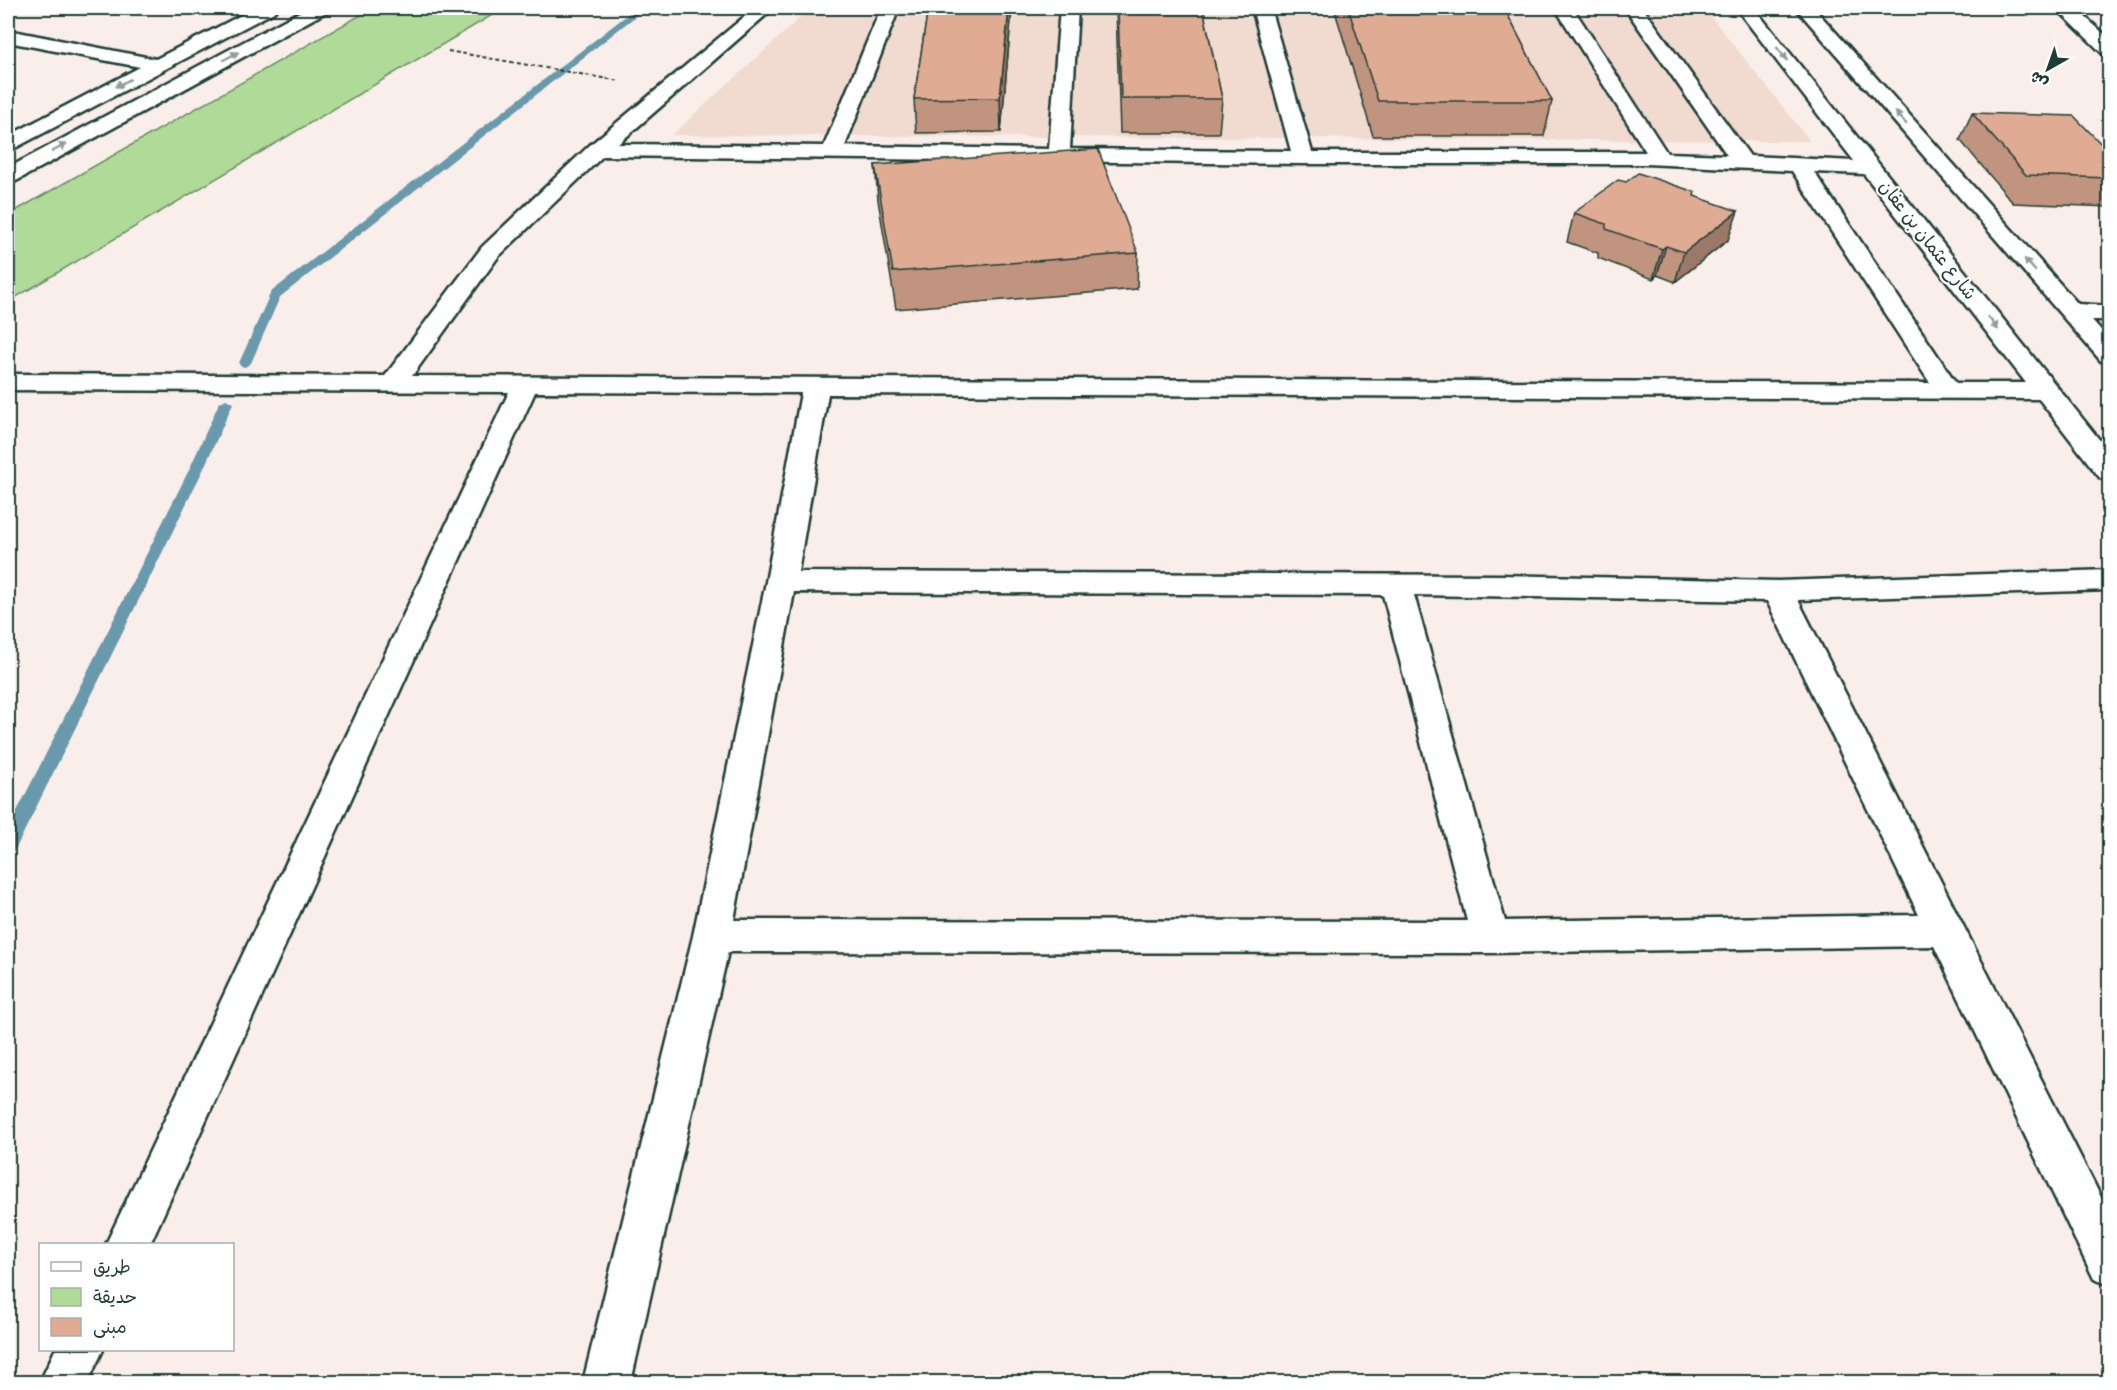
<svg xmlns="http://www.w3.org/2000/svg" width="2117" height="1390" font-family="'Patrick Hand','Playpen Sans Arabic',sans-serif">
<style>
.built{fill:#f1dacf}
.green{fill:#b0da97;stroke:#688c66;stroke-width:1.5}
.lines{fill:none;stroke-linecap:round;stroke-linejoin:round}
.stream{fill:#6999ac;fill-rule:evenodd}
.minor-casing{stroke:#1f3d34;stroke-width:5}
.path{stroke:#1f3d34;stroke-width:2;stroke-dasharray:4 3;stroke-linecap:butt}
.minor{fill:#fff;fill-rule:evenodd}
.wall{fill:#c0947e;stroke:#1f3d34;stroke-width:1.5}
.shaded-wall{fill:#9c7867;stroke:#1f3d34;stroke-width:1.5}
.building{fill:#dfac93;stroke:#1f3d34;stroke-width:1.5}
.oneway{fill:#8f9e9a}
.labels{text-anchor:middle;stroke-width:4.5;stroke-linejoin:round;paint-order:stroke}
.far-street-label{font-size:18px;fill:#1f3d34;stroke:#fff}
</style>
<rect width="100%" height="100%" fill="#f9eee9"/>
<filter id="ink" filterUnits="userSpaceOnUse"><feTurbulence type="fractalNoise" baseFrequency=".0167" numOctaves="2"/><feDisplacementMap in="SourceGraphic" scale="12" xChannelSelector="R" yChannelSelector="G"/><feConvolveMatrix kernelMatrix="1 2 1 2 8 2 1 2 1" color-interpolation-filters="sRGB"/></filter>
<g filter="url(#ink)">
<path class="built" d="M811 8H1704L1810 141 672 135Z"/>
<path class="green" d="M373 8H504L8 302V215Z"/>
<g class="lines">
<g class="stream">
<path d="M636 8H646L280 297 251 363 245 367 240 366 239 363 271 292Z"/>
<path d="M226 399 233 403 203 470 17 846 14 851 8 853V829L189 470 219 403Z"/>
</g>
<g class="minor-casing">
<g id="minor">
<path d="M255 8H277L274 12 15 148 8 150V136L140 67 8 42V30L156 59Z"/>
<path d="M307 8H329L326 12 16 181 8 182V168Z"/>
<path d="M755 8H774L618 144 824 146 881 8H899L845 146 1049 149 1060 8H1078L1070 149 1291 151 1252 8H1270L1312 152H1646L1555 8H1573L1667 153 1727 155 1625 8H1643L1750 156 1854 161 1736 8H1754L2110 453V480L2100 478 2039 399 828 394 798 572 1499 575 1778 581 2110 570V590L1798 600 2110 1215V1285L2094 1279 1934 946 1490 953 728 952 631 1382H583L693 936 766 582 801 393 535 392 150 1244H106L509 392 8 390V374L385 376 482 247 590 145ZM603 156 1303 164H1646L1792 171 1930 383 412 376 498 257ZM1814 172 1864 174 2026 383H1956ZM794 592 1383 595 1467 921 734 920ZM1414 595 1767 601 1919 915 1505 921Z"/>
<path d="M1796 8H1814L2078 304 2110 306V320H2092L2110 340V364L2101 361Z"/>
<path d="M2056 8H2075L2110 39V56L2103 54Z"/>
<path d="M55 1350H103L88 1382H40Z"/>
</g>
</g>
<path class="path" d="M448 51 620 81"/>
<use href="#minor" class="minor"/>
</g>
<g class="wall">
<path d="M928 8H1012L1001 132 916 133 914 99Z"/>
<path d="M1116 8H1203L1222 99 1219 133H1120Z"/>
<path d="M1334 8H1504L1552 101 1544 136H1373Z"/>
<path d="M1972 113 2109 152V207L2013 203 1960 140Z"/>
<path d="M875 165 1138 253 1137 289 896 309 878 200Z"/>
<path d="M1626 182 1694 196 1728 240 1675 282 1657 275 1653 279 1598 258V253L1567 242 1574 213Z"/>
</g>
<g class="shaded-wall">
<path d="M1009 8H1012L1001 132 1000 98Z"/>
<path d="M1738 211 1728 240 1675 282 1684 252Z"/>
<path d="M1666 246 1657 275 1653 279 1662 249Z"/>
</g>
<g class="building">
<path d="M928 8H1009L1000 98 914 99Z"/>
<path d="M1118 8H1203L1222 99H1121Z"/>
<path d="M1348 8H1504L1552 101H1378Z"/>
<path d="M1972 113 2074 116 2109 152V178L2026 175Z"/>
<path d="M1098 149 1138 253 893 272 875 165Z"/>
<path d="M1638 173 1695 192 1694 196 1738 211 1684 252 1666 246 1662 249 1606 229V224L1574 213 1618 180 1626 182Z"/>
</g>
<defs><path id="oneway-solid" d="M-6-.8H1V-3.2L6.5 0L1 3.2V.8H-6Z" transform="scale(1.5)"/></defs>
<g class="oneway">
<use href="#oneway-solid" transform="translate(1782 54) rotate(52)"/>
<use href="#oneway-solid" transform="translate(231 56) rotate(-28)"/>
<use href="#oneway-solid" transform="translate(123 83) rotate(152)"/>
<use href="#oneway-solid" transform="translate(1901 118) rotate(-131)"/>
<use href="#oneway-solid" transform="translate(59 148) rotate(-28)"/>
<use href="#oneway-solid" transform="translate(2030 265) rotate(-131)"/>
<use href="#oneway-solid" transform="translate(1993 323) rotate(52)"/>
</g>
</g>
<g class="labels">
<g class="far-street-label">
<text transform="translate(1928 240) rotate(52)" y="6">شارع عثمان بن عفان</text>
</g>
</g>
<rect width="2117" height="1390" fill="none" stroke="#fff" stroke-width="30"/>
<rect x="15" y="15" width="2087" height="1360" fill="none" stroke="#1f3d34" stroke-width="2" filter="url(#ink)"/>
<rect x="39" y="1243" width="195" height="108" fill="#ffffff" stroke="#a5b1ae" stroke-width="1.5"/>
<rect x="51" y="1262" width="30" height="9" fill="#ffffff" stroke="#a5b1ae" stroke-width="1.5"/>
<text x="93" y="1273" font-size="18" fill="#1f3d34">طريق</text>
<rect x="51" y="1288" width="30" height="18" fill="#b0da97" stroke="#a5b1ae" stroke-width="1.5"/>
<text x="93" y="1303" font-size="18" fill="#1f3d34">حديقة</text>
<rect x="51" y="1318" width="30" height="18" fill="#dfac93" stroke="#a5b1ae" stroke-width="1.5"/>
<text x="93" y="1333" font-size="18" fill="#1f3d34">مبنى</text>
<g transform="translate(2048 69) rotate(220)" stroke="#ffffff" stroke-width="4.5" paint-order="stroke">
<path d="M0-4.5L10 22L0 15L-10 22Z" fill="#1f3d34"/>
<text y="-9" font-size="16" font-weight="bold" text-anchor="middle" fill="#1f3d34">ش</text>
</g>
</svg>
